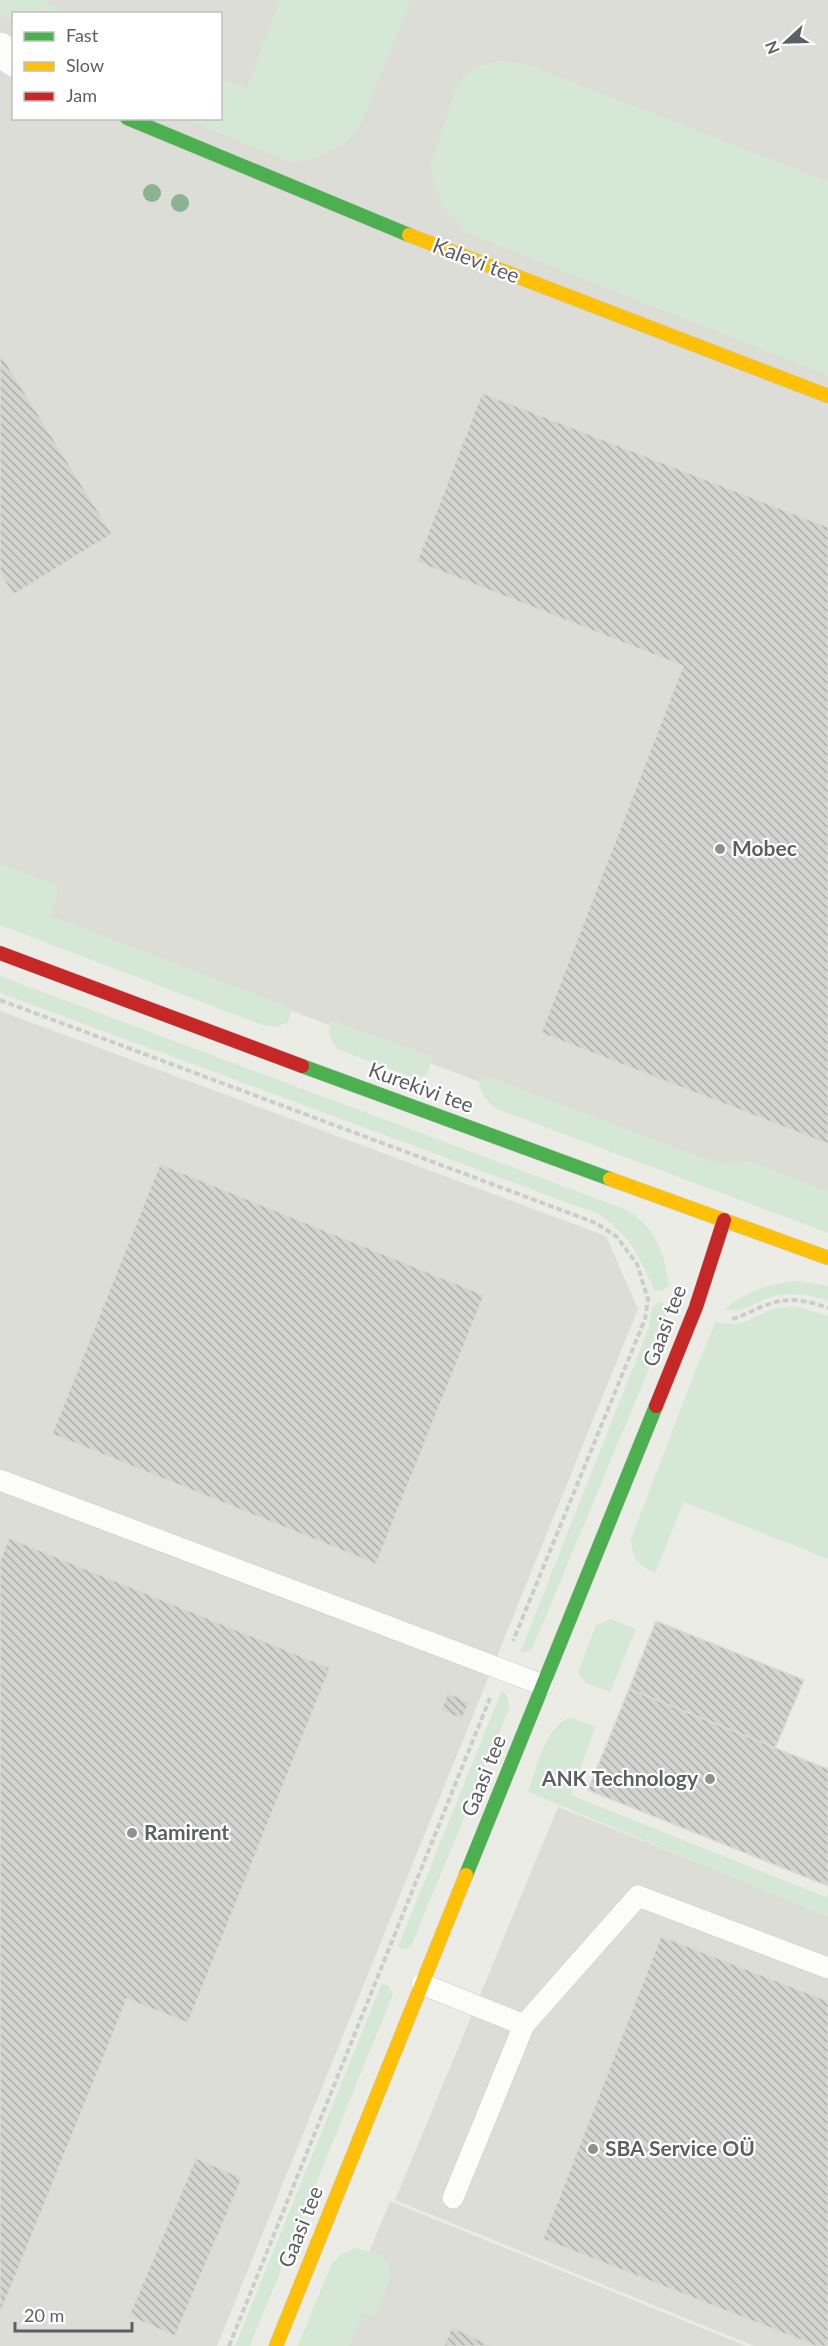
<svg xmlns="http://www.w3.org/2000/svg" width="828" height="2346" font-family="Lato,sans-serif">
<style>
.industrial{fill:#ddddd8;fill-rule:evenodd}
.grass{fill:#d5e8d6}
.building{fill:url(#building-back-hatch);stroke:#dbdbd6;stroke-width:1.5}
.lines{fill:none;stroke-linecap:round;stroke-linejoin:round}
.lane-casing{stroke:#c9c9c7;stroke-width:22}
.street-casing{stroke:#c9c9c7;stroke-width:34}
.fast-casing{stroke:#c9c9c8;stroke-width:15}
.slow-casing{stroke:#c9c9c8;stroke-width:15}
.jam-casing{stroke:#c9c9c8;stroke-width:15}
.path{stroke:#c9cdcb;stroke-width:4;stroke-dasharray:6 3;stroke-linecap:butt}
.lane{stroke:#fcfcfb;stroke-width:21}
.street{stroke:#fcfcfb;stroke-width:33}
.fast{stroke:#4caf50;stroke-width:14}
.slow{stroke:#ffc107;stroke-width:14}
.jam{stroke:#c62828;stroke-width:14}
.tree{fill:#8bb392}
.poi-dot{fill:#8f9092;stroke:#fff;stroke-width:2}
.labels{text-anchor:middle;stroke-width:4.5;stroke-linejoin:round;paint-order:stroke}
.street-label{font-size:21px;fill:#5d5f64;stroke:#fff}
.poi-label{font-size:21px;font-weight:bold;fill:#5d5f64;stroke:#fff;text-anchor:start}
</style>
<defs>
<pattern id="building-back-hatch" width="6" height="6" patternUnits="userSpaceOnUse" patternTransform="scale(1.5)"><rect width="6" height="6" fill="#d3d3d0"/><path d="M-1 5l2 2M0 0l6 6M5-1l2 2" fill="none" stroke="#aeaeac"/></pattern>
</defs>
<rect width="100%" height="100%" fill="#ecece7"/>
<g class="industrial">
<path d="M0 0H828V1213L0 901ZM14 14H220V118H14Z"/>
<path d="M0 1011 606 1236 638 1309 217 2346H0Z"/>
<path d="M558 1807 828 1914V2346H754L395 2200Z"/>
<path d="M390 2201 746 2346H331Z"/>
</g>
<g class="grass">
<path d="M0 0H42L67 13 14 14 13 24 0 12Z"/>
<path d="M280 0H411L359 127 343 144 311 160 288 161 186 119 220 118 221 79 247 89Z"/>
<path d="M499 61 528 65 828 182V375L465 232 443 206 434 186 431 164 459 82 476 67Z"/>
<path d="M0 864 59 886 51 916 293 1009 287 1023 276 1027 262 1025 0 925Z"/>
<path d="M0 976 627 1210C657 1229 664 1252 669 1286L661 1291H655C636 1252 634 1240 598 1214L0 993Z"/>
<path d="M330 1020 433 1057 428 1073 417 1079 337 1049 329 1035Z"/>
<path d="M483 1075 716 1163 752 1162 828 1192V1233L494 1108 483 1095 479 1086Z"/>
<path d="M795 1281 819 1284 828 1287V1301C812 1295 793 1292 775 1296 759 1300 742 1315 725 1309 748 1290 766 1285 795 1281Z"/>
<path d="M660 1302 668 1306 661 1340 533 1647 527 1652 520 1653 648 1330 652 1307Z"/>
<path d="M795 1306 828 1316V1559L684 1502 655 1573C638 1565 632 1558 631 1539L699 1361 716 1322C743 1329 752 1316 776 1308 782 1307 789 1307 795 1306Z"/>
<path d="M610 1619 636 1629 610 1692 585 1682 578 1672 596 1625Z"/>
<path d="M502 1690 508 1698 509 1709 412 1944 406 1949 398 1947Z"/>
<path d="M571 1717 595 1727 571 1795 826 1897 828 1893V1917L528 1792C537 1767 545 1726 571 1717Z"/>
<path d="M382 1983 389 1986 393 1994 250 2346H235Z"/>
<path d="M355 2248 376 2253 389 2262 390 2277 375 2317 363 2312 349 2346H298L332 2263 342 2254Z"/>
</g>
<g class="building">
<path d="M0 353 112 534 13 595 0 573Z"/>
<path d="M482 393 828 527V1144L541 1033 683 666 417 562Z"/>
<path d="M160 1164 484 1295 376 1564 52 1434Z"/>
<path d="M9 1538 330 1668 188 2023 127 1999 0 2314V1561Z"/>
<path d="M656 1621 804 1680 775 1748 629 1689Z"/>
<path d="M629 1689 828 1769V1886L588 1790Z"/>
<path d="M448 1693 469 1702 462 1719 441 1710Z"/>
<path d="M661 1936 828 2001V2346H816L543 2239Z"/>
<path d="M196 2158 242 2178 175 2336 129 2316Z"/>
<path d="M452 2327 492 2346H444Z"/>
</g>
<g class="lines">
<g class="lane-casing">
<g id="lane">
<path d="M0 1480 543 1685"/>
<path d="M422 1984 524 2025 453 2198"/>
<path d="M524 2025 638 1896 828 1968"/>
</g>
</g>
<g class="street-casing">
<path id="street" d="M0 49 14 60"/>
</g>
<g class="fast-casing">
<g id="fast">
<path d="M127 118 409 235"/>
<path d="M302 1066 610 1179"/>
<path d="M466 1875 656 1406"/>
</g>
</g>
<g class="slow-casing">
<g id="slow">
<path d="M409 235 828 396"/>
<path d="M610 1179 828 1258"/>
<path d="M276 2346 466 1875"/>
</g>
</g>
<g class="jam-casing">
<g id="jam">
<path d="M0 953 302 1066"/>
<path d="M656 1406 696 1307 724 1220"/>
</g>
</g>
<g class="path">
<path d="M0 1000 596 1223 617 1237 637 1264 648 1299 645 1319 513 1641"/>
<path d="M732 1319C746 1315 758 1307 772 1303 791 1297 810 1301 828 1308"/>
<path d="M229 2346 490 1698"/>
</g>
<use href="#lane" class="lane"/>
<use href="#street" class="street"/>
<use href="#fast" class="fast"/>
<use href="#slow" class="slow"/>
<use href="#jam" class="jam"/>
</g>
<g class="tree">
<circle cx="152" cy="193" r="9"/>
<circle cx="180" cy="203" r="9"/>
</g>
<g class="poi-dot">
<circle cx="720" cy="849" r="6"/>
<circle cx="710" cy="1779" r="6"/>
<circle cx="132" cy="1833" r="6"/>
<circle cx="593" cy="2149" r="6"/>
</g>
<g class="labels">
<g class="street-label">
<text transform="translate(476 261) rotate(21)" y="7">Kalevi tee</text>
<text transform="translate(421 1088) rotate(20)" y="7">Kurekivi tee</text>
<text transform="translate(665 1326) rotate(-69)" y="7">Gaasi tee</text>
<text transform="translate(484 1776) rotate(-68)" y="7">Gaasi tee</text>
<text transform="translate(301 2227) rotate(-68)" y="7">Gaasi tee</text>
</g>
<g class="poi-label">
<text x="732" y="856">Mobec</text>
<text x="698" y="1786" text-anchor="end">ANK Technology</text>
<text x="144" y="1840">Ramirent</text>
<text x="605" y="2156">SBA Service OÜ</text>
</g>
</g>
<rect x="12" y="12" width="210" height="108" fill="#ffffff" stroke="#bebfc1" stroke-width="1.5"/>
<rect x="24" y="32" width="30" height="9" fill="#4caf50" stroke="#bebfc1" stroke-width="1.5"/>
<text x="66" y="42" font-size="18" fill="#5d5f64">Fast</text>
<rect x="24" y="62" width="30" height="9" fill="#ffc107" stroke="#bebfc1" stroke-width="1.5"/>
<text x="66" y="72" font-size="18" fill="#5d5f64">Slow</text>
<rect x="24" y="92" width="30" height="9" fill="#c62828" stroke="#bebfc1" stroke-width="1.5"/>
<text x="66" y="102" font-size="18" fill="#5d5f64">Jam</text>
<g transform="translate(786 42) rotate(248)" stroke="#ffffff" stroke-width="4.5" paint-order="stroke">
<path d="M0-4.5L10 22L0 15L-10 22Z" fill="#5d5f64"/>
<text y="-9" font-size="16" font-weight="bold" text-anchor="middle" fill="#5d5f64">N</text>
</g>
<path d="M15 2322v9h117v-9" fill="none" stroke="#5d5f64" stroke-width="3"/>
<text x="24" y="2322" font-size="18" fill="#5d5f64" stroke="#ffffff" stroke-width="4.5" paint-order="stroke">20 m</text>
</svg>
